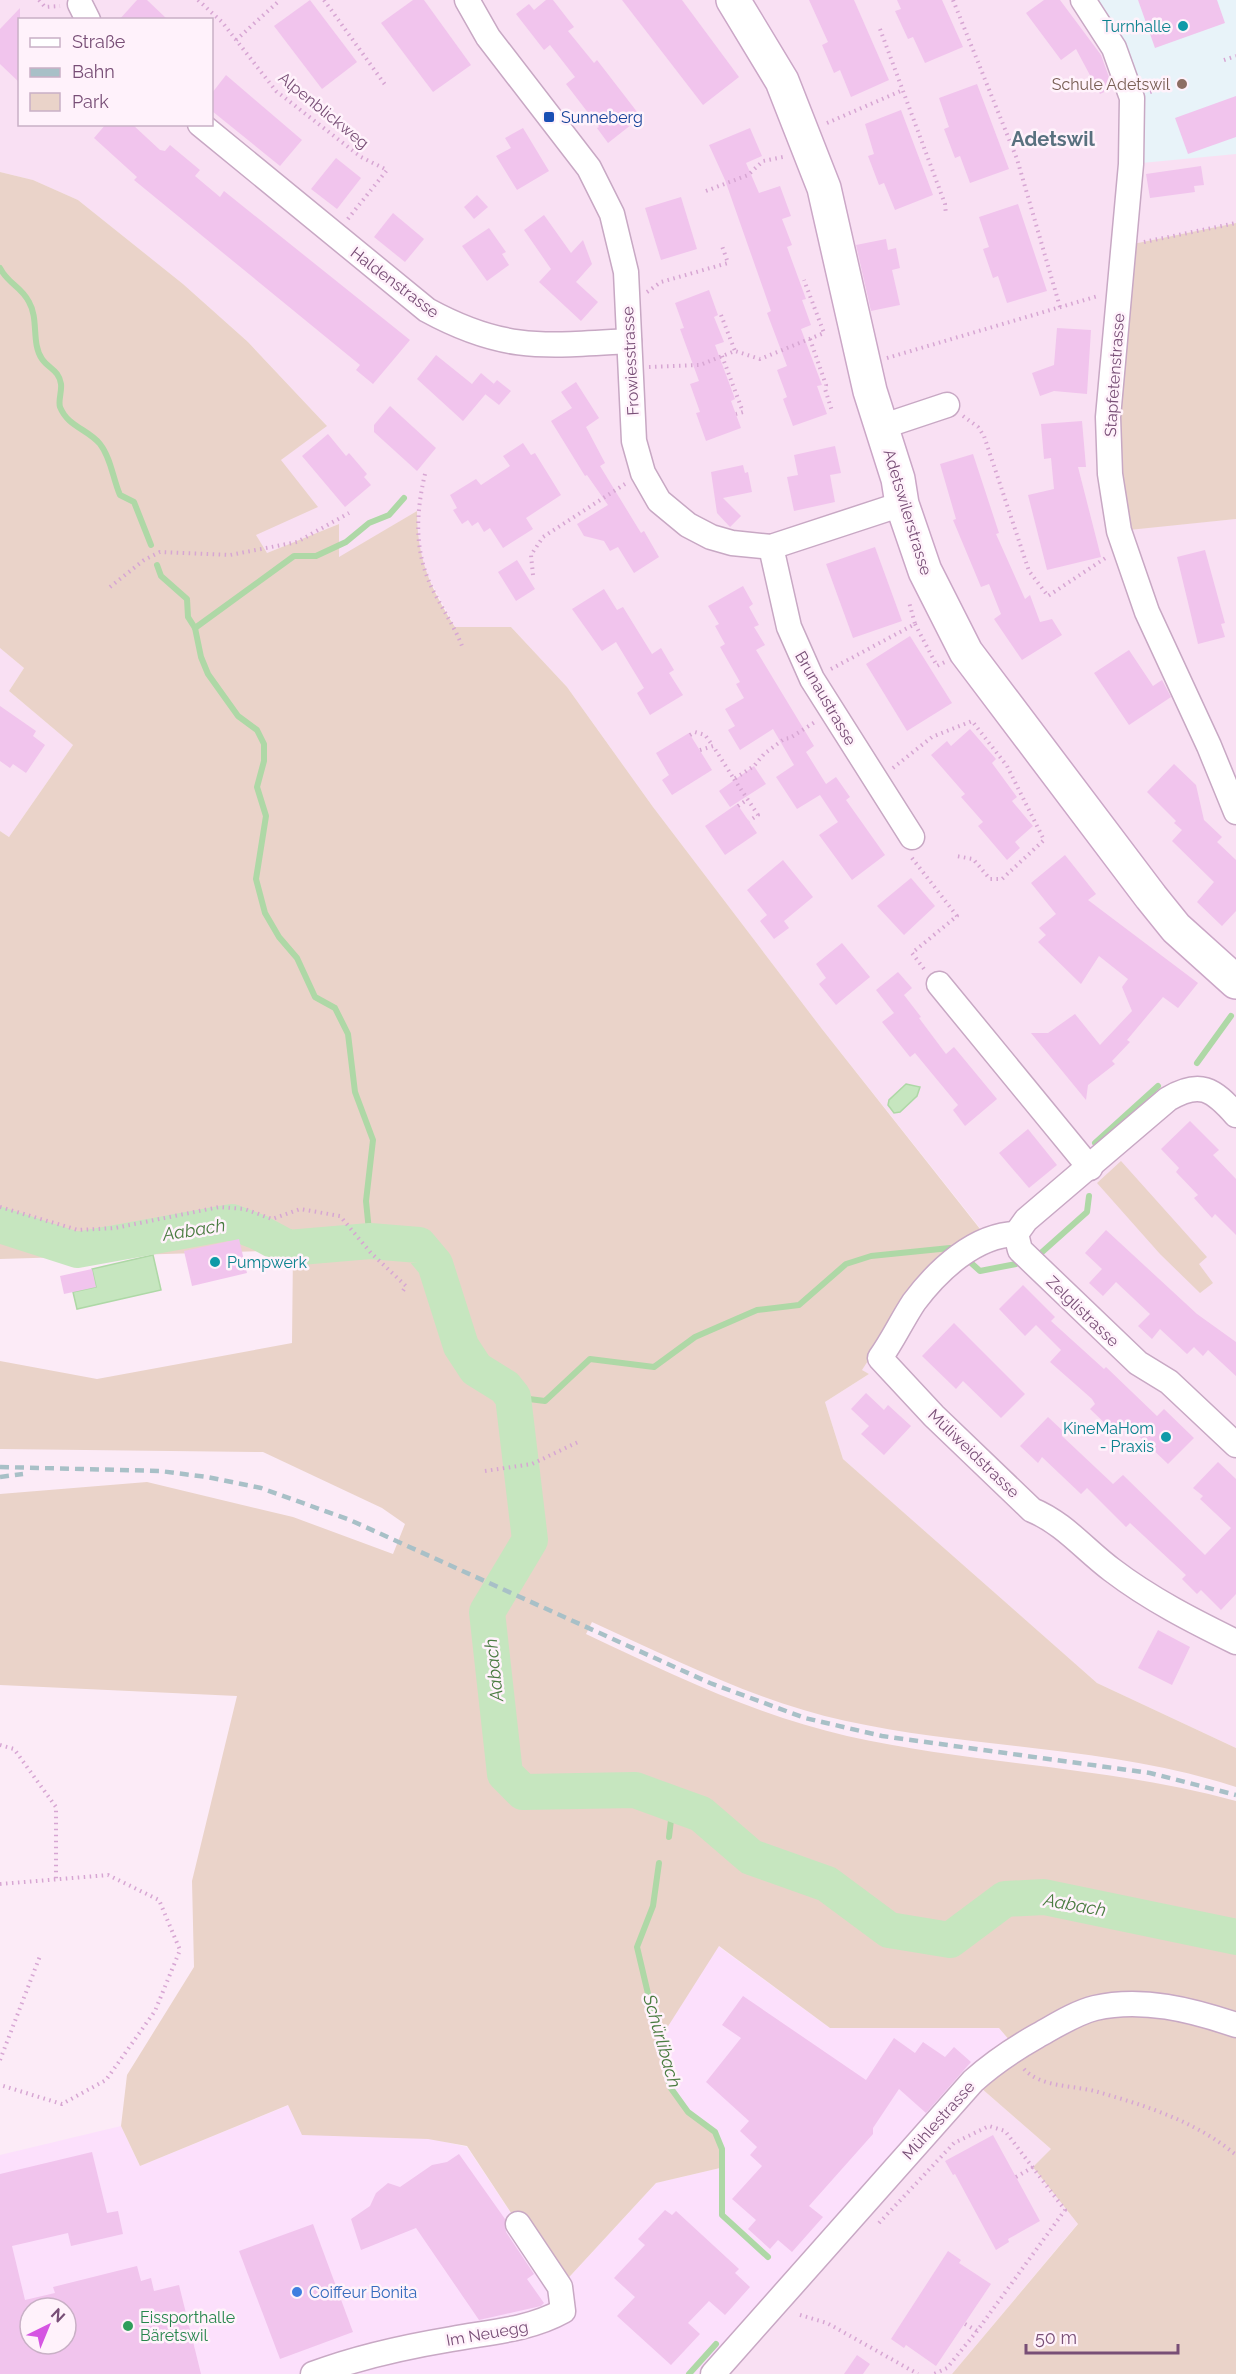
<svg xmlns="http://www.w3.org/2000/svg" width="1236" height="2374" font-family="Raleway,sans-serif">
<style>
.residential{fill:#f9e0f3;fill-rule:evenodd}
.commercial{fill:#fce0fc;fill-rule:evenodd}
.education{fill:#e8f3f9}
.green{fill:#ead3c9}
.water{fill:#c6e6bf;stroke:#aed8a6;stroke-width:1.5}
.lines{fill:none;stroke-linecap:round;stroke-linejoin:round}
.stream{stroke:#aed8a6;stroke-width:6}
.river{stroke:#c6e6bf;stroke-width:36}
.building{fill:#f1c4ed;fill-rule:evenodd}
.street-casing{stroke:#c8a8c4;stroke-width:27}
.secondary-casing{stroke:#cba7c7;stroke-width:36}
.path{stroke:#d7a6d3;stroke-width:4;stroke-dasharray:1.5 4.5;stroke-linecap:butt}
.street{stroke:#fff;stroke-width:24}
.secondary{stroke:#fff;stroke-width:33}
.rail{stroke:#a8c0c7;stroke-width:4.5;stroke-dasharray:9 6;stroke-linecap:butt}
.culture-dot{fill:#0f9aa8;stroke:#fff2fb;stroke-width:2}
.education-dot{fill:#8d6e63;stroke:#fff2fb;stroke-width:2}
.transit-dot{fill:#1a4fb4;stroke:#fff2fb;stroke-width:2}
.shop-dot{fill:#3f7fe0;stroke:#fff2fb;stroke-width:2}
.leisure-dot{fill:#2e9e5b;stroke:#fff2fb;stroke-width:2}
.labels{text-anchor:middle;stroke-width:5;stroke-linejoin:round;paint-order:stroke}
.culture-label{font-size:16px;fill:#0d838f;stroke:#fff2fb;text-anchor:end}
.education-label{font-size:16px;fill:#785e54;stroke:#fff2fb;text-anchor:end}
.street-label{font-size:16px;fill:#784e76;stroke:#fff2fb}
.transit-label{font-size:16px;fill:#164399;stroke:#fff2fb;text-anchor:start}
.shop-label{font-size:16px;fill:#366cbe;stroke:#fff2fb;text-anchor:start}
.leisure-label{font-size:16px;fill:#27864d;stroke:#fff2fb;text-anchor:start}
.water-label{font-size:18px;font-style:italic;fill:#4a7c41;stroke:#fff2fb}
.quarter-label{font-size:20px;font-weight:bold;fill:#59717f;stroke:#fff2fb}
</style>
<rect width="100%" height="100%" fill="#fcebf7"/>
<g class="residential">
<path d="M0 0H1236V223L1123 246 1119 530 1236 519V1748L1097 1683 843 1459 825 1402 869 1374 861 1370 886 1333 984 1233 822 1029 653 807 567 687 511 627H455L425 571 417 541V511L339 558V524L267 553 192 438 281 460 326 425 248 342 183 284 78 200 33 180 0 172ZM20 20H212V124H20Z"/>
<path d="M0 648 24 668 9 691 73 745 9 837 0 831Z"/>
<path d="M973 2081 1051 2149 1106 2190 952 2374H713Z"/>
</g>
<path class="commercial" d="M718 1946 830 2028H999L1016 2048 713 2374H0V2155L121 2126 140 2166 289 2105 467 2147 560 2287 656 2183 720 2168 715 2132 688 2112 670 2087 660 2039ZM30 2308H66V2344H30Z"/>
<path class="education" d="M1083 0H1236V154L1131 164 1133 130Z"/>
<g class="green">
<path d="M0 172 33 180 78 200 183 284 248 342 327 426 281 460 318 507 256 535 267 553 339 524V557L417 511C417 559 430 587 455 627H511L567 687 653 807 822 1029 984 1234 886 1333 862 1370 869 1374 825 1402 843 1459 1097 1683 1236 1748V1787C1110 1746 974 1749 846 1721 757 1702 674 1659 592 1622L586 1634C671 1674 755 1715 847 1736 976 1765 1109 1766 1236 1801V2374H952L1078 2224 1033 2167 1051 2149 973 2081 1016 2048 999 2028H830L719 1946 660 2039 671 2087 688 2112 715 2132 722 2149 720 2168 656 2183 560 2287 467 2146 428 2139 302 2135 288 2105 140 2166 121 2126 127 2075 194 1967 192 1881 237 1696 0 1685V1494L147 1482 293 1517 393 1554 405 1524 382 1508 263 1452 0 1449V1361L97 1379 292 1343 293 1250 0 1259V831L9 837 73 745 9 691 24 668 0 648Z"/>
<path d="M1236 223V519L1119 531 1110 474 1123 246Z"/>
<path d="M1121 1161 1207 1257 1199 1264 1213 1283 1200 1293 1160 1254 1097 1183Z"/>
</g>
<g class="water">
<path d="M906 1084 920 1087 917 1096 900 1112 894 1113 888 1105 889 1100Z"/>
<path d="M153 1255 161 1290 77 1309 73 1292 96 1287 92 1269Z"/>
</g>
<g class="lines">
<g class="stream">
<path d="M0 268C8 284 21 286 29 302 39 319 31 343 42 359 49 369 59 370 61 384 62 392 58 400 60 407 68 427 88 429 100 444 111 458 113 479 120 495L134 502 151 545"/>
<path d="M157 565 161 576 187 599 188 617 195 628 201 657 208 674 238 716 257 730 264 744V761L257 787 266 816 256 879 265 913 279 937 297 958 315 997 335 1008 348 1034 355 1092 373 1140 366 1201 370 1241"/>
<path d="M195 628 294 556H316L346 542 369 523 389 515 404 498"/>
<path d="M1197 1063 1231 1016"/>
<path d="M1095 1143 1158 1086"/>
<path d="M1041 1253 1087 1212 1089 1196"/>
<path d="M970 1262 980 1271 1016 1264"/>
<path d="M513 1397 545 1401 590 1359 654 1367 695 1337 757 1310 799 1305 846 1264 871 1256 950 1248"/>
<path d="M669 1837 673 1803"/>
<path d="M659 1863 653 1906 637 1947 670 2087 688 2112 715 2132 722 2149V2215L768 2257"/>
<path d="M689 2374 716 2344"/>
</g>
<path class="river" d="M0 1225 77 1250 232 1222 258 1232 288 1248 370 1241 419 1245 435 1264 461 1346 476 1369 505 1387 513 1397 530 1540 487 1612 505 1774 523 1792 635 1790 701 1814 751 1857 827 1884 889 1930 950 1940 1005 1899 1044 1897 1236 1937"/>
</g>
<g class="building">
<path d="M137 0H147L168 20H119Z"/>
<path d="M310 0 357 62 322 89 274 26Z"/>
<path d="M413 0H424L471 65 433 92 381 23Z"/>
<path d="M546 0H553L574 27 568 31 594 63 597 60 641 117 608 143 597 128 599 127 566 84 575 77 550 45 544 50 516 14 529 4 534 10Z"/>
<path d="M622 0H682L739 77 703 105Z"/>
<path d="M809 0H854L889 80 851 97 840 70 834 73 822 45 828 42Z"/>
<path d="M897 0H942L963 47 925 63 913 37 908 39 895 11 901 9Z"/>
<path d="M1044 0H1060L1101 55 1113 88 1100 94 1076 49 1061 60 1026 13Z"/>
<path d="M1138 0H1217L1225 23 1155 48Z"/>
<path d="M20 8V83L0 64V29Z"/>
<path d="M226 75 302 140 280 166 212 111V93Z"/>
<path d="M977 84 1009 169 970 183 960 156 955 158 944 129 949 127 939 98Z"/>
<path d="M1236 96V137L1188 154 1175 118Z"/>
<path d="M901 110 933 195 895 210 884 183 879 185 868 156 874 154 865 124Z"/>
<path d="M106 124H132L160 150 165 151 170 145 200 170 195 176 220 197 224 191 410 340 373 384 356 370 360 365 134 180 137 177 94 138Z"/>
<path d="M523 128 549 171 517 190 496 156 511 148 505 138Z"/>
<path d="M750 128 762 156 746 163 759 193 780 186 791 216 782 219 792 245 787 247 806 299 802 300 811 325 801 329 822 385 817 386 827 414 793 426 783 399 787 397 777 370 787 366 767 313 771 311 725 180 709 145Z"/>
<path d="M336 158 361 178 337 209 311 189Z"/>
<path d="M1201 166 1204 185 1194 186 1195 192 1150 198 1146 174Z"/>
<path d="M477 195 488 207 474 219 464 207Z"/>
<path d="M681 197 697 249 661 260 645 208Z"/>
<path d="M1018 204 1047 291 1007 303 998 276 993 278 983 249 989 247 979 217Z"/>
<path d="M393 213 424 239 405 262 374 237Z"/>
<path d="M544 215 571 253 583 240 592 264 576 282 598 302 581 321 539 282 551 269 524 230Z"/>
<path d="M489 228 506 252 502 254 509 265 487 281 462 246Z"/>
<path d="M886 239 888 250 896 248 900 268 892 270 900 305 871 311 856 245Z"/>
<path d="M709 290 718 315 714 317 724 342 715 345 735 399 731 401 741 428 706 441 696 413 700 412 690 384 699 381 680 329 684 328 675 303Z"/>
<path d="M1057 328 1091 330 1087 394 1054 391 1040 396 1032 373 1054 365Z"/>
<path d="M436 355 472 384 481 373 494 384 463 421 417 379Z"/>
<path d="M497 380 511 391 499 405 485 394Z"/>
<path d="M576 382 599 418 586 427 605 463 600 466 641 533 644 531 659 557 634 573 618 547 610 551 604 541 584 536 577 524 608 505 587 475 585 476 551 421 572 408 561 392Z"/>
<path d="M390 406 436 448 417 471 374 432V425Z"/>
<path d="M1082 421 1086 467H1078L1101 557 1047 570 1028 495 1054 489 1051 458 1044 459 1041 424Z"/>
<path d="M328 434 346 456 349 453 367 474 364 477 371 485 345 507 302 456Z"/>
<path d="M523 443 531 455 535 453 561 495 526 518 533 529 503 548 490 528 484 532 478 522 472 526 468 520 462 524 453 510 457 508 450 495 476 479 481 485 510 466 503 456Z"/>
<path d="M835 446 841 473 830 475 835 502 794 511 787 477 798 475 794 455Z"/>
<path d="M973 454 999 533 996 534 1025 599 1030 595 1040 622 1052 619 1062 635 1022 660 994 619 1001 614 989 584 981 587 953 520 956 519 940 464Z"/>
<path d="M743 465 745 473 748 472 752 492 723 498 741 516 730 527 717 513 711 472Z"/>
<path d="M875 547 902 621 853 638 826 564Z"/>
<path d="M1205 550 1225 623 1221 624 1225 637 1198 644 1177 557Z"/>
<path d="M517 560 535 589 516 601 498 572Z"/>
<path d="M743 586 753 604 749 607 759 625 754 627 765 645 756 650 814 746 806 752 826 784 836 777 850 797 846 800 885 855 852 880 819 835 838 822 820 795 797 809 776 777 794 765 773 729 740 750 728 730 735 726 725 709 744 698 736 684 740 682 720 647 725 644 715 626 719 624 708 606Z"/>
<path d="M604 589 617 610 623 607 652 654 661 648 674 670 669 673 683 695 650 715 637 693 644 688 616 642 602 651 572 609Z"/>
<path d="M910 636 952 703 907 731 866 664Z"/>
<path d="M1129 650 1153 686 1162 680 1171 697 1129 725 1094 673Z"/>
<path d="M0 706 36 731 33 736 45 745 26 773 13 764 10 768 0 761Z"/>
<path d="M970 729 996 759 992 763 1017 797 1012 801 1033 826 1015 842 1020 848 1007 860 978 826 983 822 961 797 965 794 931 755 947 741 951 746Z"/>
<path d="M689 733 712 770 672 795 662 780 669 775 656 753Z"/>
<path d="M1174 764 1196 785 1204 820 1222 837 1217 842 1236 860V911L1222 926 1197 902 1214 882 1172 841 1182 830 1174 823 1176 821 1147 792Z"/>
<path d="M754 766 766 784 730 807 719 791Z"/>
<path d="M737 804 757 833 725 855 705 826Z"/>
<path d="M1065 855 1096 894 1088 900 1198 983 1178 1008 1163 997 1127 1040 1130 1042 1112 1061 1115 1064 1088 1085 1086 1100 1031 1033H1048L1075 1014 1100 1045 1132 1011 1122 987 1128 979 1099 956 1081 984 1038 942 1046 935 1039 928 1056 914 1031 883Z"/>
<path d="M783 860 813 897 784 921 789 928 774 939 760 921 767 915 747 890Z"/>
<path d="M911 878 935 906 904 935 877 906Z"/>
<path d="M842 943 870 977 836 1005 819 984 826 978 816 964Z"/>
<path d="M898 972 912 988 904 995 921 1017 919 1018 946 1054 954 1047 997 1099 965 1126 953 1110 958 1105 915 1053 910 1057 882 1022 894 1013 876 990Z"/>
<path d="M1190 1121 1219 1150 1213 1155 1236 1179V1235L1215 1214 1212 1218 1194 1198 1198 1195 1176 1172 1179 1168 1161 1149Z"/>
<path d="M1028 1129 1057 1165 1029 1188 999 1153Z"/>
<path d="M1106 1230 1197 1314 1236 1342V1376L1208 1350 1203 1356 1194 1347 1187 1354 1160 1329 1152 1339 1138 1326 1150 1314 1116 1282 1103 1296 1089 1283 1102 1269 1085 1253Z"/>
<path d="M239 1239 247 1273 192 1286 184 1251Z"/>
<path d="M92 1269 96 1287 64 1294 60 1276Z"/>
<path d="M1023 1285 1055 1317 1051 1321 1104 1369 1106 1367 1157 1416 1164 1409 1194 1438 1168 1464 1123 1421 1113 1431 1090 1409 1095 1404 1092 1399 1050 1362 1061 1350 1036 1325 1025 1336 999 1309Z"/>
<path d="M954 1323 1025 1394 1001 1418 963 1381 956 1389 922 1356Z"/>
<path d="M866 1393 884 1410 888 1405 911 1426 884 1455 861 1434 869 1426 851 1409Z"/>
<path d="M1048 1417 1065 1433 1062 1436 1113 1484 1123 1475 1205 1555 1231 1528 1200 1499 1203 1496 1193 1488 1218 1462 1236 1479V1594L1221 1610 1201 1590 1197 1594 1182 1579 1186 1575 1130 1523 1126 1527 1087 1488 1081 1494 1042 1457 1038 1463 1020 1446Z"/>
<path d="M1158 1630 1190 1647 1172 1685 1138 1668Z"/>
<path d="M743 1996 866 2080 894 2038 915 2053 923 2042 945 2057 954 2047 971 2062 926 2113 899 2089 873 2128V2134L809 2206 823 2217 792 2252 778 2240 770 2249 748 2229 756 2220 732 2199 762 2166 750 2155 757 2147 740 2131 749 2121 706 2082 741 2038 722 2025Z"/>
<path d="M993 2135 1040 2221 1008 2239 1009 2242 996 2250 955 2174 953 2175 945 2161Z"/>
<path d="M92 2152 107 2213 118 2211 123 2234 71 2246 68 2233 12 2246 25 2300 55 2293 53 2287 137 2266 141 2281 151 2278 154 2291 179 2285 201 2374H0V2174ZM30 2308H66V2344H30Z"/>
<path d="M459 2154 505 2219 506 2232 534 2274 527 2279 544 2303 541 2306 479 2320 416 2228 361 2250 351 2219 370 2206 376 2193 388 2183 400 2187 432 2165 447 2162Z"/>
<path d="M665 2210 672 2215 676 2211 739 2269 735 2273 750 2287 725 2315 709 2301 688 2323 700 2334 671 2365 617 2316 635 2297 614 2278 645 2245 638 2239Z"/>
<path d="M313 2224 353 2332 280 2359 239 2251Z"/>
<path d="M948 2251 961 2260 959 2263 991 2284 936 2366 906 2345 904 2348 891 2339Z"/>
<path d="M857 2355 870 2364 863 2374H844Z"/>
</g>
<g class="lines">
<g class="street-casing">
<g id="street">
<path d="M467 0 488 37 589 168 612 214 626 272 634 441 643 473 659 501 688 525 711 537 732 543 771 547 902 504"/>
<path d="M1083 0 1114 48 1132 98 1131 164 1108 417 1110 474 1119 531 1147 612 1209 746 1236 812"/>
<path d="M80 4 88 20"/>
<path d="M200 124 427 310C504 352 544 346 629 341"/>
<path d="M881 427 947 405"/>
<path d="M771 547 789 627 812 679 912 837"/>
<path d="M939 984 1090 1168"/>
<path d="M1236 1115C1213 1089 1200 1080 1168 1099L1026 1220 1016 1234 1020 1250 1138 1363 1169 1382 1236 1445"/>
<path d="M1016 1234C975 1235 938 1270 914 1302 902 1320 893 1340 880 1358L934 1416 1032 1510C1064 1523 1085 1550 1112 1570 1150 1599 1193 1621 1236 1642"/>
<path d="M313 2374C358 2357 404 2347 452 2339 489 2332 529 2330 563 2311L560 2287 518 2224"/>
<path d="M713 2374 973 2081C993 2063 1014 2049 1037 2036 1055 2026 1075 2013 1095 2008 1142 1997 1192 2010 1236 2025"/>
</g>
</g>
<g class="secondary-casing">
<path id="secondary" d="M733 0 782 81 824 188 870 391 898 479 902 504 925 571 966 652 1151 897 1176 928 1236 982"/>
</g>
<g class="path">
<path d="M39 0 45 7 60 6"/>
<path d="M198 0 222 22 276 91 361 157 387 170 347 220"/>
<path d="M324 0 386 86"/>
<path d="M953 0 1017 159 1060 307"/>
<path d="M880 29 945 204 946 215"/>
<path d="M236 40 280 0"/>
<path d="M1224 60 1236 56"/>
<path d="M1150 92 1169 86"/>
<path d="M827 123 903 90"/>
<path d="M706 191 748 175 763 161 783 157"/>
<path d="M1144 242 1236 223"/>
<path d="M647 292 661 282 728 263 722 246"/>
<path d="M721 315 735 351"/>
<path d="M810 339 826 385 825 389 832 411"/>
<path d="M722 356 743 412 736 414"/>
<path d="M887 358 1098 296"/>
<path d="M649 367 700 365 735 351 760 359 824 333 804 280"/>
<path d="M963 416 978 427 984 436 1029 571 1048 596 1107 557"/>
<path d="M425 474C415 517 414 556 436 596 445 613 455 628 462 646"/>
<path d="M533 575 531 555 543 537 625 484"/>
<path d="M110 587 144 560 160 552 230 555 297 542 349 513"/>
<path d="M915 624 937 666 945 662"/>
<path d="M831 669 915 624 909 602"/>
<path d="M690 735 695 732 705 735 713 746"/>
<path d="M700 750 713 746 734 779 754 766 764 754 784 739 790 738 815 722"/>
<path d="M893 768 932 737 972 721 1007 766 1044 840 1002 879H990L973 859 956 856"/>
<path d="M734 779 758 815 749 821"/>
<path d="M738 806 748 799"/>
<path d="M912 858 957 916 912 953 924 969"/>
<path d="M0 1207 78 1230 115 1228 219 1207 245 1209 272 1219 300 1209 340 1216 371 1253 406 1286 401 1294"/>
<path d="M485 1471 532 1464 578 1442"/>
<path d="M0 1745 14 1749 56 1807V1879"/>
<path d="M0 1884 108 1875 159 1900 180 1950 155 2011 106 2080 62 2104 0 2085"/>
<path d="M0 2060 40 1956"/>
<path d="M1024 2069C1041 2088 1075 2085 1098 2092 1147 2106 1197 2122 1236 2155"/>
<path d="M1016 2177 1033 2167"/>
<path d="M879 2223 954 2143 989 2126 1005 2131 1065 2210 977 2331 947 2368 934 2374"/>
<path d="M800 2315 827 2323 918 2374"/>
<path d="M965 2324 977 2331"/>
</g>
<use href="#street" class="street"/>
<use href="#secondary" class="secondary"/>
<g class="rail">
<path d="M0 1467 160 1471 207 1477 261 1488 350 1520 710 1683 805 1718 882 1736 1150 1773 1236 1795"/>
<path d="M0 1477 23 1474"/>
</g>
</g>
<g class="culture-dot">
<circle cx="1183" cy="26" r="6"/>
<circle cx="215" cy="1262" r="6"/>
<circle cx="1166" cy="1437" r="6"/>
</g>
<circle class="education-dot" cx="1182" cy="84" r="6"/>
<rect class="transit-dot" x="543" y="111" width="12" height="12" rx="3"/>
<circle class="shop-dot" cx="297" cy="2292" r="6"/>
<circle class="leisure-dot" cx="128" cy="2326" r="6"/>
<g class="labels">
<g class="culture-label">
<text x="1171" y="32">Turnhalle</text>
<text x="227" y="1268" text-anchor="start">Pumpwerk</text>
<text x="1154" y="1434">KineMaHom<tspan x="1154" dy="18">- Praxis</tspan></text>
</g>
<g class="education-label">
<text x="1170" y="90">Schule Adetswil</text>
</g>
<g class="street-label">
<text transform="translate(324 110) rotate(39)" y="6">Alpenblickweg</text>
<text transform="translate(395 282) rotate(37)" y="6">Haldenstrasse</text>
<text transform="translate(630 361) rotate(-93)" y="6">Frowiesstrasse</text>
<text transform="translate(1114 375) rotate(-86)" y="6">Stapfetenstrasse</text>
<text transform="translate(908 512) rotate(73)" y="6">Adetswilerstrasse</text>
<text transform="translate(826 698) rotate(60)" y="6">Brunaustrasse</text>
<text transform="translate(1083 1311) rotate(44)" y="6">Zelglistrasse</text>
<text transform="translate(974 1453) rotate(44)" y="6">Müliweidstrasse</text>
<text transform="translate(938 2120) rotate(-48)" y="6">Mühlestrasse</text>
<text transform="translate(487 2333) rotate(-10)" y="6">Im Neuegg</text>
</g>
<g class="transit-label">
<text x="561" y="123">Sunneberg</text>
</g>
<g class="shop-label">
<text x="309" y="2298">Coiffeur Bonita</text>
</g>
<g class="leisure-label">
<text x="140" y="2323">Eissporthalle<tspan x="140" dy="18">Bäretswil</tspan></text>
</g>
<g class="water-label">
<text transform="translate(194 1230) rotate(-9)" y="6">Aabach</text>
<text transform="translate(494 1670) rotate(-96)" y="6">Aabach</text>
<text transform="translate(1075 1905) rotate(10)" y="6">Aabach</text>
<text transform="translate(662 2041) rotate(74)" y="6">Schürlibach</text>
</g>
<g class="quarter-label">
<text x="1053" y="146">Adetswil</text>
</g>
</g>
<rect x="18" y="18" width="195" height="108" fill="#fff2fb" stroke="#c9b0c6" stroke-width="1.5"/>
<rect x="30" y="38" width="30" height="9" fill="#ffffff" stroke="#c9b0c6" stroke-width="1.5"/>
<text x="72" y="48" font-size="18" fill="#784e76">Straße</text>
<rect x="30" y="68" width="30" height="9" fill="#a8c0c7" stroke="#c9b0c6" stroke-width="1.5"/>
<text x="72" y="78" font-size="18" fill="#784e76">Bahn</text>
<rect x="30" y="93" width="30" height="18" fill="#ead3c9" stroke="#c9b0c6" stroke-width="1.5"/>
<text x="72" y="108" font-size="18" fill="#784e76">Park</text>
<g transform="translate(48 2326) rotate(43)"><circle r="28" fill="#fff2fb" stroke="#c9b0c6" stroke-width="1.5"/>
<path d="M0-4.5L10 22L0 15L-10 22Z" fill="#d555e2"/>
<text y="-9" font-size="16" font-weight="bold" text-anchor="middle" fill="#784e76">N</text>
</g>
<path d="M1026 2344v9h152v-9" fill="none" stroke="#784e76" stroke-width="3"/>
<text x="1035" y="2344" font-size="18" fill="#784e76" stroke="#fff2fb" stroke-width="4.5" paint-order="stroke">50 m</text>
</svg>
